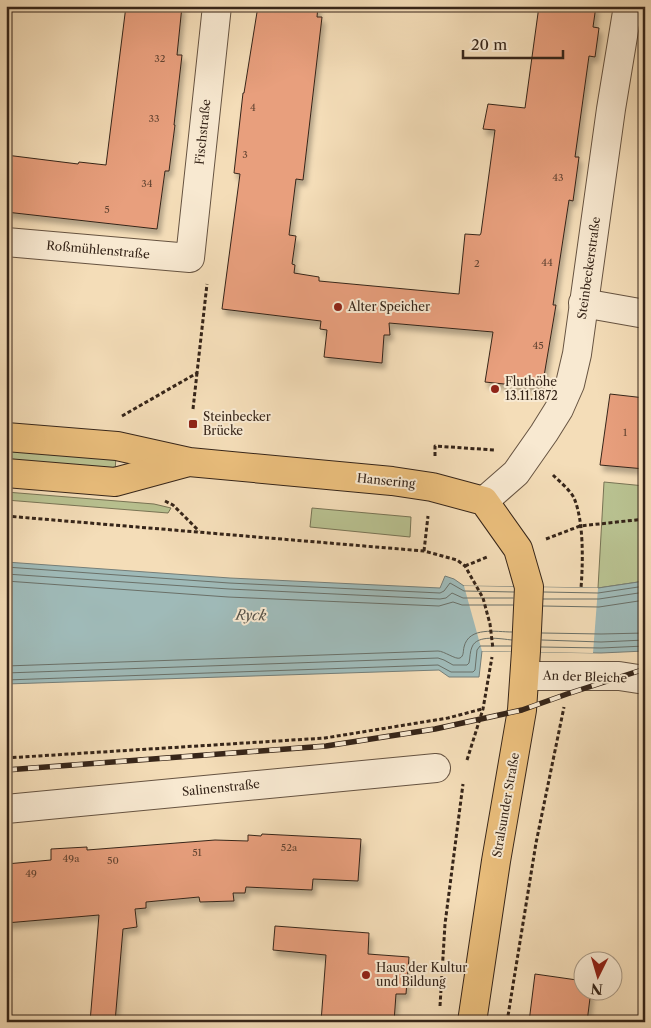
<svg xmlns="http://www.w3.org/2000/svg" width="651" height="1028" font-family="'Libre Caslon Text',serif">
<style>
.green{fill:#b9c291;stroke:#787455}
.water{fill:#9fbab8;stroke:#757e78}
.pier{fill:#f4ddb8}
.lines{fill:none;stroke-linecap:round;stroke-linejoin:round}
.shore{stroke:#6a7068;stroke-width:1}
.building{fill:#e89f7d;stroke:#362519;filter:url(#shadow)}
.minor-casing{stroke:#665341;stroke-width:30}
.major-casing{stroke:#362519;stroke-width:30}
.path{stroke:#362519;stroke-width:3;stroke-dasharray:4 2.5;stroke-linecap:butt}
.minor{stroke:#f8e9d1;stroke-width:28}
.major{stroke:#eabe7c;stroke-width:28}
.rail-casing{stroke:#362519;stroke-width:5.5}
.rail{stroke:#f8e9d1;stroke-width:4;stroke-dasharray:11;stroke-linecap:butt}
.poi-dot{fill:#8f2418;stroke:#f8e9d1;stroke-width:2}
.labels{text-anchor:middle;stroke-width:4;stroke-linejoin:round;paint-order:stroke}
.number-label{font-size:10px;fill:#624432}
.street-label{font-size:12px;fill:#362519;stroke:#f8e9d1}
.poi-label{font-size:12px;fill:#362519;stroke:#f8e9d1;text-anchor:start}
.water-label{font-size:14px;font-style:italic;fill:#565249;stroke:#f8e9d1}
</style>
<defs>
<filter id="shadow"><feDropShadow dx="3" dy="5.5" stdDeviation="2.5" flood-color="#0004"/></filter>
</defs>
<rect width="100%" height="100%" fill="#f4ddb8"/>
<filter id="stains"><feTurbulence type="fractalNoise" baseFrequency=".004" numOctaves="4"/><feColorMatrix values="0 0 0 0 .2 0 0 0 0 .09 0 0 0 0 .02 0 0 0 .5 -.17"/></filter>
<radialGradient id="worn" r=".72"><stop offset=".6" stop-color="#630" stop-opacity="0"/><stop offset="1" stop-color="#630" stop-opacity=".3"/></radialGradient>
<g class="green">
<path d="M6 447 116 456 115 472 6 464Z"/>
<path d="M604 482 645 486V581L598 588Z"/>
<path d="M6 492 154 504 171 508 168 513 6 500Z"/>
<path d="M312 508 411 517 410 537 310 527Z"/>
</g>
<path class="water" d="M6 562 230 578 440 588 445 576 454 579 464 586 598 588 645 581V651L601 653 482 651 479 677H449L439 670 6 684Z"/>
<path class="pier" d="M464 586 598 588 593 653 482 651Z"/>
<g class="lines">
<g class="shore">
<path d="M6 567 229 583 440 593 444 591 450 583 464 591 514 592"/>
<path d="M6 574 229 589 440 599 446 598 452 593 463 598H513"/>
<path d="M6 581 228 597 439 606 453 602 462 605H513"/>
<path d="M544 592 598 593 645 586"/>
<path d="M543 599H599L645 592"/>
<path d="M543 606 599 607 645 600"/>
<path d="M542 633 601 634 645 633"/>
<path d="M542 640 601 642 645 640"/>
<path d="M541 647 601 648 645 646"/>
<path d="M6 666 438 651C444 651 456 660 460 658 464 656 463 651 464 647 469 626 496 632 512 632"/>
<path d="M6 673 438 658 444 660 453 665H467L469 663C470 658 470 651 472 647 477 634 501 639 512 640"/>
<path d="M6 680 438 665 451 672H473L475 670 477 650 480 646H511"/>
</g>
</g>
<g class="building">
<path d="M126 6H182L177 55H182L174 125H175L169 171H165L157 229 6 212V155L78 164 79 162 106 165Z"/>
<path d="M258 6H318L317 17H322L303 180 296 179 289 235 296 236 292 264 295 265 294 273 319 277V281L459 294 465 234 480 235 481 233 495 130 483 129 488 104 525 108 539 6H596L593 27 599 28 595 57 589 56 575 157H579L573 201 569 200 553 305H556L542 388 485 382 493 332 389 323 390 335H384L382 363 324 357 327 330 320 329 321 321 222 309 240 174 234 173 243 93H244Z"/>
<path d="M610 394 645 398V469L600 465Z"/>
<path d="M262 834 361 839 358 881 313 879 312 890 246 887 245 893H233L234 901 200 902 199 897 146 902V908L135 909 137 927 123 929 115 1022H90L99 915 6 923V864L51 860V849L87 847V850L215 840 248 841V835L261 836Z"/>
<path d="M275 926 369 933 368 954 409 957 406 994H396L394 1022H321L326 955 273 950Z"/>
<path d="M535 974 584 981V990H591L587 1022H529Z"/>
</g>
<g class="lines">
<g class="minor-casing">
<g id="minor">
<path d="M6 242 190 258 217 6"/>
<path d="M583 303 645 314"/>
<path d="M484 501 516 473 544 433 559 409 570 384 577 354 611 109 628 6"/>
<path d="M525 676H619L645 680"/>
<path d="M6 809 436 768"/>
</g>
</g>
<g class="major-casing">
<g id="major">
<path d="M6 437 117 446 189 462 392 481 432 487 484 501 518 549 529 587 526 651 522 710 496 861 472 1022"/>
<path d="M6 473 115 482 185 463"/>
</g>
</g>
<g class="path">
<path d="M193 409 197 373"/>
<path d="M122 416 197 373 207 284"/>
<path d="M435 456V446L494 450"/>
<path d="M553 475C559 481 570 490 574 498 584 521 583 563 581 588"/>
<path d="M165 501 173 505 199 531"/>
<path d="M6 516 424 551 457 560 465 566 483 598 490 624 493 649"/>
<path d="M546 539 580 526 645 519"/>
<path d="M424 551 428 516"/>
<path d="M465 566 487 557"/>
<path d="M6 758 325 738 448 718 482 709"/>
<path d="M467 760 483 709 492 657"/>
<path d="M440 1006 445 924 463 784"/>
<path d="M507 1022 536 843 564 707"/>
</g>
<use href="#minor" class="minor"/>
<use href="#major" class="major"/>
<g class="rail-casing">
<path id="rail" d="M6 770 326 746 435 729 522 710 567 694 645 669"/>
</g>
<use href="#rail" class="rail"/>
</g>
<g class="poi-dot">
<circle cx="338" cy="307" r="5"/>
<circle cx="495" cy="389" r="5"/>
<rect x="188" y="419" width="10" height="10" rx="2.5"/>
<circle cx="366" cy="975" r="5"/>
</g>
<g class="labels">
<g class="number-label">
<text x="160" y="62">32</text>
<text x="253" y="111">4</text>
<text x="154" y="122">33</text>
<text x="245" y="158">3</text>
<text x="558" y="181">43</text>
<text x="147" y="187">34</text>
<text x="107" y="213">5</text>
<text x="547" y="266">44</text>
<text x="477" y="267">2</text>
<text x="538" y="349">45</text>
<text x="625" y="436">1</text>
<text x="289" y="851">52a</text>
<text x="197" y="856">51</text>
<text x="71" y="862">49a</text>
<text x="113" y="864">50</text>
<text x="31" y="877">49</text>
</g>
<g class="street-label">
<text transform="translate(203 132) rotate(-84)" y="4">Fischstraße</text>
<text transform="translate(98 250) rotate(5)" y="4">Roßmühlenstraße</text>
<text transform="translate(589 268) rotate(-82)" y="4">Steinbeckerstraße</text>
<text transform="translate(386 481) rotate(6)" y="4">Hansering</text>
<text transform="translate(585 677) rotate(2)" y="4">An der Bleiche</text>
<text transform="translate(221 788) rotate(-6)" y="4">Salinenstraße</text>
<text transform="translate(506 805) rotate(-80)" y="4">Stralsunder Straße</text>
</g>
<g class="poi-label">
<text x="348" y="311">Alter Speicher</text>
<text x="505" y="386">Fluthöhe<tspan x="505" dy="14">13.11.1872</tspan></text>
<text x="203" y="421">Steinbecker<tspan x="203" dy="14">Brücke</tspan></text>
<text x="376" y="972">Haus der Kultur<tspan x="376" dy="14">und Bildung</tspan></text>
</g>
<g class="water-label">
<text transform="translate(251 615) rotate(1)" y="5">Ryck</text>
</g>
</g>
<rect width="651" height="1028" fill="none" stroke="#f4ddb8" stroke-width="25"/>
<rect x="8" y="8" width="636" height="1013" fill="none" stroke="#362519" stroke-width="2.5"/>
<rect x="12" y="12" width="626" height="1003" fill="none" stroke="#362519"/>
<g transform="translate(598 976) rotate(185)"><circle r="24" fill="#f8e9d1" stroke="#aa9b87"/>
<path d="M0-4L9 19L0 12L-9 19Z" fill="#8f2418"/>
<text y="-8" font-size="14" font-weight="bold" text-anchor="middle" fill="#362519">N</text>
</g>
<path d="M463 50v8h100v-8" fill="none" stroke="#362519" stroke-width="2.5"/>
<text x="471" y="50" font-size="15" fill="#362519" stroke="#f8e9d1" stroke-width="4" paint-order="stroke">20 m</text>
<rect width="100%" height="100%" filter="url(#stains)"/>
<rect width="100%" height="100%" fill="url(#worn)"/>
</svg>
